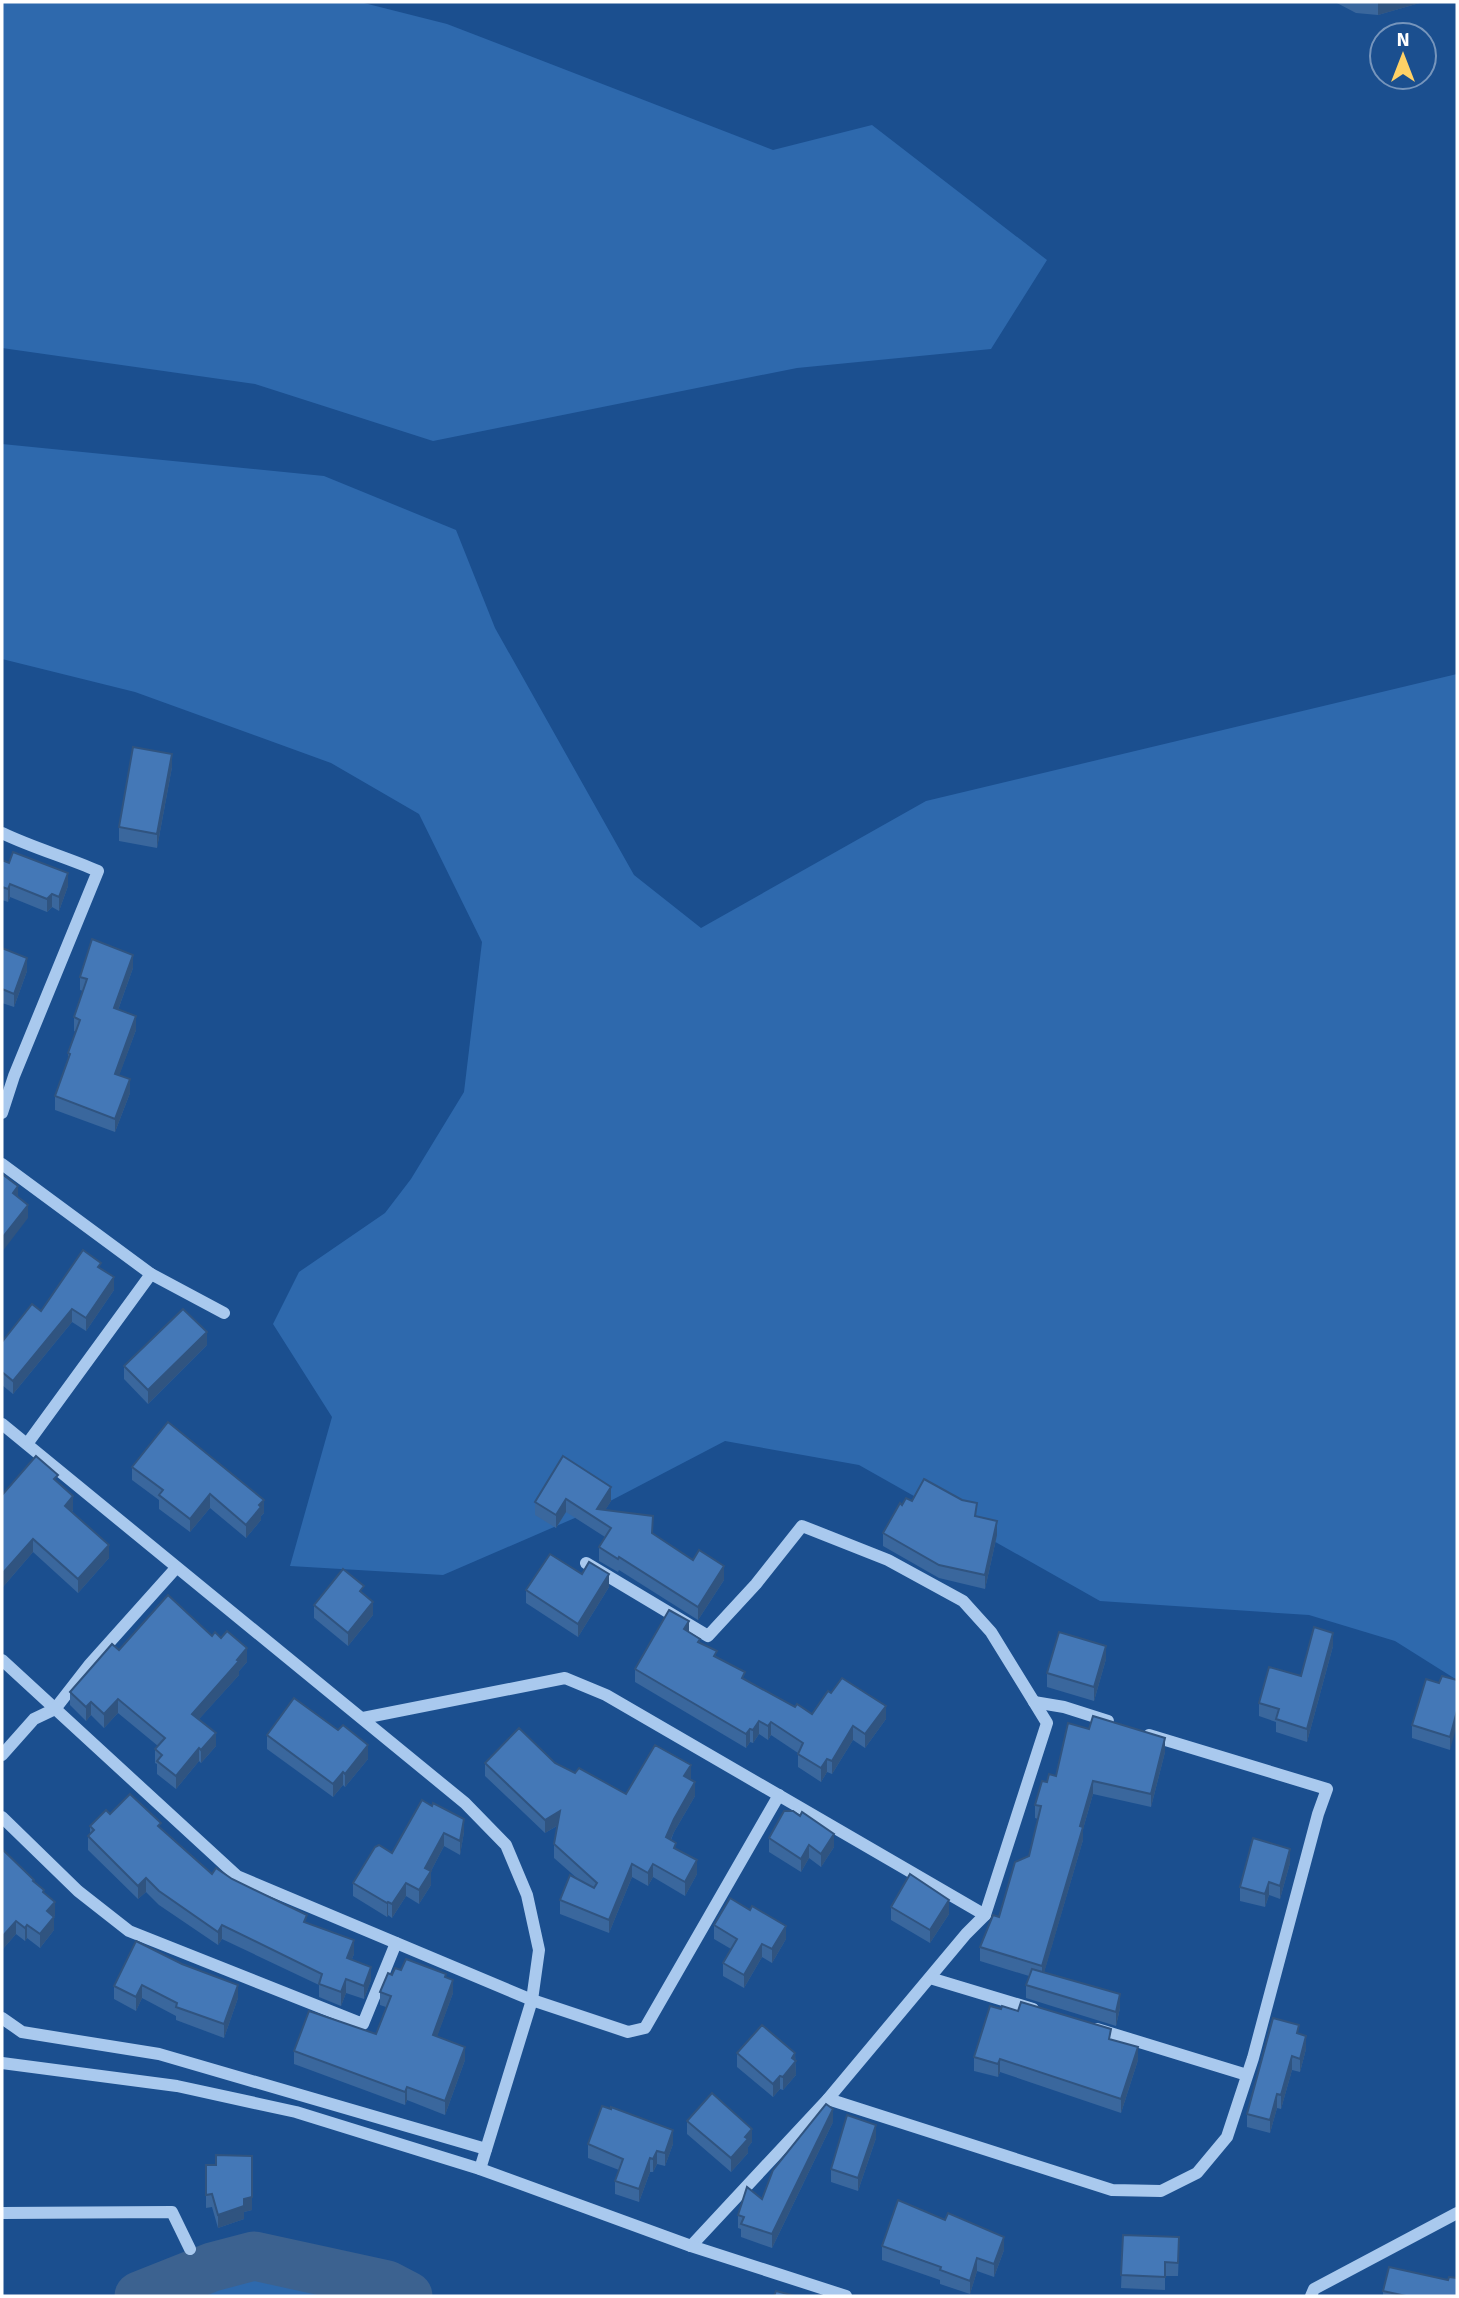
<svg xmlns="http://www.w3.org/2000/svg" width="1459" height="2298" font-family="Signika,sans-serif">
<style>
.green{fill:#2e69ad}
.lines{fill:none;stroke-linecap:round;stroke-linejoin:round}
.river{stroke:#3c6290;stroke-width:49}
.minor{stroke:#a9c9ee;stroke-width:12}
.wall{fill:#3a679d}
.shaded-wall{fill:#305480}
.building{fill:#4478b7;stroke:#305480;stroke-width:2}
</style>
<rect width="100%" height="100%" fill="#1b4f8f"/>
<g class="green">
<path d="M2 2H360L447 24 773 150 872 125 1047 260 991 349 797 368 433 441 255 384 2 348Z"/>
<path d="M2 444 324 476 456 530 495 628 634 875 701 928 926 801 1457 674V1680L1395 1641 1309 1615 1100 1601 859 1465 725 1441 591 1511 443 1575 290 1566 332 1417 273 1324 299 1272 385 1213 411 1179 464 1092 482 942 419 814 331 763 135 692 2 659Z"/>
<path d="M254 2256 387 2285 407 2296H179L212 2267Z"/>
</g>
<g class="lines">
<path class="river" d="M139 2296 212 2267 254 2256 387 2285 408 2296"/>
<g class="minor">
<path d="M2 833C33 848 66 857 98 871L14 1076 2 1113"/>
<path d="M2 1164 151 1274 224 1313"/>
<path d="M2 1424 465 1803 506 1845 527 1895 539 1950 532 2000 480 2169"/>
<path d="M27 1444 151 1274"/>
<path d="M586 1563 708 1636 756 1584 802 1526 888 1560 963 1601 991 1632 1047 1723 985 1915 966 1934 828 2099 691 2246"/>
<path d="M2 1660 237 1876 532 2000 628 2032 645 2028 779 1795"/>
<path d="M1034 1702 1064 1707 1108 1721"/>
<path d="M363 1718 565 1678 606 1695 985 1915"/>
<path d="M2 1755 34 1719 55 1709 90 1664 176 1568"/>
<path d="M2 1817 78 1891 129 1931 363 2024 396 1943"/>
<path d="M930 1978 1033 2009"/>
<path d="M2 2018 22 2032 159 2054 486 2149"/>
<path d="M1097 2029 1247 2075"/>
<path d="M2 2063 177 2086 296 2112 480 2169 691 2246 846 2296"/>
<path d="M828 2099 1112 2190 1161 2191 1197 2173 1227 2137 1253 2058 1318 1814 1327 1789 1149 1735"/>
<path d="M2 2213 172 2212 190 2249"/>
<path d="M1311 2296 1314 2289 1457 2213"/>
</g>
</g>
<g class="wall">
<path d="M1335 2H1423L1378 15 1356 13Z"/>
<path d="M172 767 157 848 119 841V827Z"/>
<path d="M2 860 68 886 59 911 52 907 47 912 10 897 8 902 2 900Z"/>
<path d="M2 948 27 971 14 1007 2 1003Z"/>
<path d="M133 968 118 1010 136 1030 119 1075 130 1093 115 1132 55 1110V1096L68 1061V1053L76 1032 74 1031V1017L83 991 80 990V977Z"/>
<path d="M101 1269 114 1290 86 1331 72 1322 13 1394 2 1385V1342L41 1311Z"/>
<path d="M207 1345 148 1404 124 1379V1366Z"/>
<path d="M563 1456 611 1501 605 1510 652 1534 724 1580 698 1620 619 1570 618 1572 599 1561V1547L605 1537 566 1512 556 1528 535 1515V1502Z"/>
<path d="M132 1467 264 1513 261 1516V1520L246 1538 210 1508 190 1532 159 1509V1500L132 1480Z"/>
<path d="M58 1483 73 1510 72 1512 109 1558 78 1593 33 1552 2 1588V1495Z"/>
<path d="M912 1501 977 1517 997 1535 985 1589 939 1578 883 1546V1533L902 1505Z"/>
<path d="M582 1574 609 1587 578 1637 526 1603V1590Z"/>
<path d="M364 1594 373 1615 348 1646 314 1618V1605Z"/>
<path d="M689 1632 717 1657 745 1680 795 1707 812 1714 886 1719 865 1748 853 1740 832 1774 827 1772 821 1782 798 1767V1753L771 1735 768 1740 759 1734 753 1743 750 1742 746 1748 635 1682V1669Z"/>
<path d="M212 1636 247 1662 239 1671V1675L199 1719 216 1746 201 1763 199 1761 176 1789 157 1774V1764L155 1763V1749L158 1746 118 1713 104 1728 91 1715 86 1721 70 1705V1692L119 1650Z"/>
<path d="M1333 1646 1307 1742 1276 1732V1722L1259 1716V1703L1301 1676Z"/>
<path d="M1106 1659 1094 1701 1047 1687V1673Z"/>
<path d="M1457 1680 1450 1750 1412 1738V1725L1439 1683Z"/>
<path d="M267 1735 368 1759 345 1787 343 1785 333 1797 267 1749Z"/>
<path d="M1165 1752 1151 1807 1093 1794 1083 1829V1840L1044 1972 1120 2008 1116 2026 1026 1998V1985L1029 1976 980 1961V1947L999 1917 1029 1856 1038 1819 1035 1818V1805L1047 1782 1056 1776Z"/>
<path d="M485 1763 575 1773 626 1794 691 1778 690 1780 695 1796 674 1832 671 1840 676 1849 697 1874 685 1896 653 1877 648 1886 632 1877 609 1933 560 1914V1900L579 1880 554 1858V1844L557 1826 545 1833 485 1776Z"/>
<path d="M422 1800 464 1832 460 1855 444 1846 431 1871V1885L419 1904 406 1896 392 1918 388 1915 387 1917 353 1896V1883L392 1853Z"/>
<path d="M90 1826 161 1829 212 1874 232 1879 307 1923 354 1954 352 1959 371 1980 364 1999 346 1993 341 2006 319 1997V1985L222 1939 218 1945 159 1905 146 1892 138 1899 88 1850V1836L90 1833Z"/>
<path d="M769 1838 834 1847 821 1867 809 1858 801 1872 769 1852Z"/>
<path d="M2 1849 44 1893 55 1915 53 1917 54 1930 40 1948 27 1938 25 1941 16 1934 2 1950Z"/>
<path d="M1290 1863 1280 1899 1269 1895 1265 1907 1240 1901V1887Z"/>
<path d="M891 1907 949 1914 930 1943 891 1920Z"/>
<path d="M714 1925 786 1939 772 1963 762 1957 744 1988 723 1976V1963L731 1949 714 1939Z"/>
<path d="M136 1941 238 1998 224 2038 176 2020V2016L142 1998 136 2011 114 1999V1986Z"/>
<path d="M401 1970 446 1977 453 1993 437 2036 465 2060 445 2115 407 2100 405 2105 294 2064V2051L376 2034 386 2007 380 2005V1992L392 1975Z"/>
<path d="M1299 2033 1306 2049 1300 2072 1292 2070 1281 2109 1277 2108 1270 2133 1247 2127V2114Z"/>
<path d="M1111 2039 1138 2060 1121 2113 1000 2072 998 2077 974 2071V2057Z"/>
<path d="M737 2053H795L796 2075 783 2090 780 2089 773 2097 737 2067Z"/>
<path d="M687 2121 752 2142 748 2147V2153L731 2172 687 2134Z"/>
<path d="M833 2122 772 2248 741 2237V2229L738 2228V2215L762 2199Z"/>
<path d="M876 2138 858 2191 831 2182V2169Z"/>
<path d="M588 2144H673L665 2166 657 2164 653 2172H650L639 2202 615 2194V2181L619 2170 588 2158Z"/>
<path d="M206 2165 252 2210 244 2212V2219L218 2228 212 2207 206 2208Z"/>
<path d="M1123 2235 1179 2250 1178 2276H1165V2290L1121 2288Z"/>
<path d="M882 2246 1004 2250 994 2277 977 2271 970 2294 940 2284V2280L882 2260Z"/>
<path d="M1448 2280 1457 2296H1383V2291Z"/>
</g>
<g class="shaded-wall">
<path d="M1378 2H1423L1378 15Z"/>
<path d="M172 754V767L157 848V834Z"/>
<path d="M68 873V886L59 911V897Z"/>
<path d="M10 884V897L8 902V889Z"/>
<path d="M52 894V907L47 912V899Z"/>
<path d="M133 955V968L114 1021V1008Z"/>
<path d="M27 958V971L14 1007V994Z"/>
<path d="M136 1016V1030L115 1087V1074Z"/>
<path d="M130 1079V1093L115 1132V1119Z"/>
<path d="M18 1186V1199L13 1193Z"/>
<path d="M28 1205V1218L2 1252V1238Z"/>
<path d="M114 1277V1290L86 1331V1318Z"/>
<path d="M72 1309V1322L13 1394V1381Z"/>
<path d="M207 1332V1345L148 1404V1390Z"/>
<path d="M611 1487V1501L599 1520 597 1509Z"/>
<path d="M210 1494V1508L190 1532V1519Z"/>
<path d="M73 1496V1510L65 1520V1506Z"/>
<path d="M566 1499V1512L556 1528V1515Z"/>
<path d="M264 1500V1513L261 1516V1520L246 1538V1525Z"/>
<path d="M997 1521V1535L985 1589V1575Z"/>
<path d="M33 1539V1552L2 1588V1574Z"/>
<path d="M109 1545V1558L78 1593V1579Z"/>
<path d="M724 1566V1580L698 1620V1607Z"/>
<path d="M609 1574V1587L578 1637V1624Z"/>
<path d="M373 1602V1615L348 1646V1633Z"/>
<path d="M689 1621V1635L684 1629Z"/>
<path d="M1333 1633V1646L1307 1742V1729Z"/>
<path d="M1106 1646V1659L1094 1701V1687Z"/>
<path d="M247 1648V1662L239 1671V1675L192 1727V1714Z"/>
<path d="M118 1699V1713L104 1728V1714Z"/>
<path d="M91 1702V1715L86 1721V1707Z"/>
<path d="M886 1706V1719L865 1748V1734Z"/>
<path d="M1457 1711V1725L1450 1750V1737Z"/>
<path d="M759 1721V1734L753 1743V1730Z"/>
<path d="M771 1722V1735L768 1740V1726Z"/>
<path d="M853 1726V1740L832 1774V1761Z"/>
<path d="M750 1729V1742L746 1748V1734Z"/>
<path d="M216 1733V1746L201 1763V1750Z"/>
<path d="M1165 1738V1752L1151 1807V1794Z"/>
<path d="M368 1745V1759L345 1787V1774Z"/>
<path d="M199 1748V1761L176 1789V1776Z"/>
<path d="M827 1759V1772L821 1782V1768Z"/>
<path d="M691 1765V1778L684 1789V1776Z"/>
<path d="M343 1772V1785L333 1797V1784Z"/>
<path d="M1093 1781V1794L1083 1829V1840L1042 1980V1966Z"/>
<path d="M695 1782V1796L674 1832 666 1850V1837L674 1819Z"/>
<path d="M560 1811V1824L545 1833V1820Z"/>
<path d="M464 1819V1832L460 1855V1841Z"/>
<path d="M444 1833V1846L431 1871V1885L419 1904V1890L425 1868Z"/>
<path d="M834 1834V1847L821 1867V1854Z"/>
<path d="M809 1845V1858L801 1872V1859Z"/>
<path d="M1290 1849V1863L1280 1899V1886Z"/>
<path d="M697 1860V1874L685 1896V1882Z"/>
<path d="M632 1864V1877L609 1933V1920Z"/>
<path d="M653 1864V1877L648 1886V1873Z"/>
<path d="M146 1878V1892L138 1899V1886Z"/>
<path d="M1269 1882V1895L1265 1907V1894Z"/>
<path d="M406 1883V1896L392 1918V1904Z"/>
<path d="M949 1900V1914L930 1943V1930Z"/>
<path d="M55 1902V1915L47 1924V1911Z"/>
<path d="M388 1902V1915L387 1917V1903Z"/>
<path d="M54 1917V1930L40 1948V1934Z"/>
<path d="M16 1921V1934L2 1950V1937Z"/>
<path d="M27 1925V1938L25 1941V1928Z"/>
<path d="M222 1925V1939L218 1945V1932Z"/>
<path d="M786 1926V1939L772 1963V1949Z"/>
<path d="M354 1940V1954L347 1971V1958Z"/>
<path d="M762 1944V1957L744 1988V1975Z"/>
<path d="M371 1967V1980L364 1999V1986Z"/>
<path d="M346 1979V1993L341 2006V1992Z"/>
<path d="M453 1980V1993L433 2048V2035Z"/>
<path d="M142 1985V1998L136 2011V1997Z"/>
<path d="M238 1985V1998L224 2038V2024Z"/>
<path d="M1120 1994V2008L1116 2026V2012Z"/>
<path d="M1306 2036V2049L1300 2072V2059Z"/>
<path d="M465 2047V2060L445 2115V2101Z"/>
<path d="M1138 2047V2060L1121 2113V2099Z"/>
<path d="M795 2053 796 2075 783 2090V2077L792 2058Z"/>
<path d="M1292 2056V2070L1281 2109V2095Z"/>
<path d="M1000 2059V2072L998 2077V2064Z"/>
<path d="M780 2076V2089L773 2097V2084Z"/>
<path d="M407 2087V2100L405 2105V2092Z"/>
<path d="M1277 2094V2108L1270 2133V2120Z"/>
<path d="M833 2109V2122L772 2248V2234Z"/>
<path d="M876 2125V2138L858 2191V2178Z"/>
<path d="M752 2129V2142L748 2147V2153L731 2172V2158L745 2137Z"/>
<path d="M673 2130V2144L665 2166V2153Z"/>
<path d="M657 2151V2164L653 2172V2159Z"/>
<path d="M650 2158V2172L639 2202V2189Z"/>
<path d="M252 2197V2210L244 2212V2219L218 2228V2215L244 2199Z"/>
<path d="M1004 2237V2250L994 2277V2264Z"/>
<path d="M977 2258V2271L970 2294V2281Z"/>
</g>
<g class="building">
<path d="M133 747 172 754 157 834 119 827Z"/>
<path d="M13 852 68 873 59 897 52 894 47 899 10 884 8 889 2 887V860L9 863Z"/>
<path d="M92 939 133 955 114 1008 136 1016 115 1074 130 1079 115 1119 55 1096 70 1054 68 1053 80 1020 74 1017 87 979 80 977Z"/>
<path d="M2 948 27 958 14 994 2 989Z"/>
<path d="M2 1174 18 1186 13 1193 28 1205 2 1238Z"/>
<path d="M83 1250 101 1263 98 1267 114 1277 86 1318 72 1309 13 1381 2 1372V1342L32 1304 41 1311Z"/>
<path d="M183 1309 207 1332 148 1390 124 1366Z"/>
<path d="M168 1422 264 1500 259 1505 261 1507 246 1525 210 1494 190 1519 159 1495 163 1490 132 1467Z"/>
<path d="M36 1456 58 1475 54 1479 73 1496 65 1506 109 1545 78 1579 33 1539 2 1574V1495Z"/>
<path d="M563 1456 611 1487 597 1509 653 1516 652 1533 693 1560 699 1550 724 1566 698 1607 619 1557 618 1559 599 1547 611 1528 566 1499 556 1515 535 1502Z"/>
<path d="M924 1479 962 1500 977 1503 975 1516 997 1521 985 1575 939 1565 883 1533 900 1503 902 1505 906 1498 912 1501Z"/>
<path d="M550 1554 582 1574 589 1562 609 1574 578 1624 526 1590Z"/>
<path d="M343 1569 364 1586 360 1591 373 1602 348 1633 314 1605Z"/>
<path d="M168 1595 212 1636 215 1632 221 1638 227 1631 247 1648 237 1660 239 1661 192 1714 216 1733 201 1750 199 1748 176 1776 157 1761 162 1755 155 1749 165 1738 118 1699 104 1714 91 1702 86 1707 70 1692 112 1644 119 1650Z"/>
<path d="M669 1610 689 1621 684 1629 700 1639 698 1642 717 1651 714 1656 745 1672 742 1678 795 1707 797 1704 812 1714 828 1691 831 1693 842 1678 886 1706 865 1734 853 1726 832 1761 827 1759 821 1768 798 1754 803 1743 771 1722 768 1726 759 1721 753 1730 750 1729 746 1734 635 1669Z"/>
<path d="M1314 1627 1333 1633 1307 1729 1276 1719 1279 1709 1259 1703 1269 1667 1301 1676Z"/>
<path d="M1059 1632 1106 1646 1094 1687 1047 1673Z"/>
<path d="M1442 1676 1457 1680V1711L1450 1737 1412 1725 1426 1679 1439 1683Z"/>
<path d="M294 1698 338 1730 343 1725 368 1745 345 1774 343 1772 333 1784 267 1735Z"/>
<path d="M1093 1716 1165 1738 1151 1794 1093 1781 1080 1826 1083 1827 1042 1966 980 1947 993 1915 999 1917 1015 1862 1029 1856 1041 1806 1035 1805 1042 1781 1047 1782 1049 1774 1056 1776 1068 1723 1089 1729Z"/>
<path d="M519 1728 555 1763 575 1773 579 1768 626 1794 655 1745 691 1765 684 1776 695 1782 674 1819 666 1837 676 1843 674 1848 697 1860 685 1882 653 1864 648 1873 632 1864 609 1920 560 1900 570 1875 594 1888 597 1883 554 1844 560 1811 545 1820 485 1763Z"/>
<path d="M130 1794 161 1823 158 1826 212 1874 216 1868 232 1879 307 1915 304 1922 354 1940 347 1958 371 1967 364 1986 346 1979 341 1992 319 1984 322 1974 222 1925 218 1932 159 1891 146 1878 138 1886 88 1836 94 1830 90 1826 106 1810 110 1814Z"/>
<path d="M422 1800 432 1806 433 1803 464 1819 460 1841 444 1833 425 1868 431 1871 419 1890 406 1883 392 1904 388 1902 387 1903 353 1883 375 1847 379 1845 392 1853Z"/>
<path d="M784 1811H793L800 1816 802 1812 834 1834 821 1854 809 1845 801 1859 769 1838Z"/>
<path d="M1253 1838 1290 1849 1280 1886 1269 1882 1265 1894 1240 1887Z"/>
<path d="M2 1849 34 1880 33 1881 44 1890 43 1892 55 1902 47 1911 54 1917 40 1934 27 1925 25 1928 16 1921 2 1937Z"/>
<path d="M910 1874 949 1900 930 1930 891 1907Z"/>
<path d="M730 1898 750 1910 752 1906 786 1926 772 1949 762 1944 744 1975 723 1963 737 1939 714 1925Z"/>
<path d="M136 1941 182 1964 238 1985 224 2024 176 2007 177 2003 142 1985 136 1997 114 1986Z"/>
<path d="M406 1959 446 1974 445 1977 453 1980 433 2035 465 2047 445 2101 407 2087 405 2092 294 2051 309 2011 376 2034 391 1996 380 1992 388 1973 392 1975 395 1968 401 1970Z"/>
<path d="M1032 1969 1120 1994 1116 2012 1026 1985Z"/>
<path d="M1021 2002 1111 2029 1109 2039 1138 2047 1121 2099 1000 2059 998 2064 974 2057 990 2006 1001 2009 1002 2006 1018 2011Z"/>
<path d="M1273 2018 1299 2025 1297 2033 1306 2036 1300 2059 1292 2056 1281 2095 1277 2094 1270 2120 1247 2114Z"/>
<path d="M762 2025 795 2053 792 2058 796 2061 783 2077 780 2076 773 2084 737 2053Z"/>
<path d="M712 2093 752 2129 745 2137 748 2139 731 2158 687 2121Z"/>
<path d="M826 2104 833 2109 772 2234 741 2224 744 2217 738 2215 747 2187 762 2199 773 2170Z"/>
<path d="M602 2106 611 2109V2107L673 2130 665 2153 657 2151 653 2159 650 2158 639 2189 615 2181 623 2159 588 2144Z"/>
<path d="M847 2115 876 2125 858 2178 831 2169Z"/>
<path d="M216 2155 252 2156V2197L244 2199V2206L218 2215 212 2194 206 2195V2165H216Z"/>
<path d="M898 2200 945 2220 948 2213 1004 2237 994 2264 977 2258 970 2281 940 2270 941 2267 882 2246Z"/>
<path d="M1123 2235 1179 2237 1178 2263 1165 2262V2277L1121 2275Z"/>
<path d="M1389 2267 1448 2280 1449 2277 1457 2278V2296H1406L1383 2291Z"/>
<path d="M776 2291 795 2296H774Z"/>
</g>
<rect width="1459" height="2298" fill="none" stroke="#ffffff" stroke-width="7"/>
<g transform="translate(1403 56)"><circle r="33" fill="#1b4f8f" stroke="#7695bc" stroke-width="2"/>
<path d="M0-5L12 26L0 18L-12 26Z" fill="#ffd166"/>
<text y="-10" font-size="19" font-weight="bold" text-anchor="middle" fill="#ffffff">N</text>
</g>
</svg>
